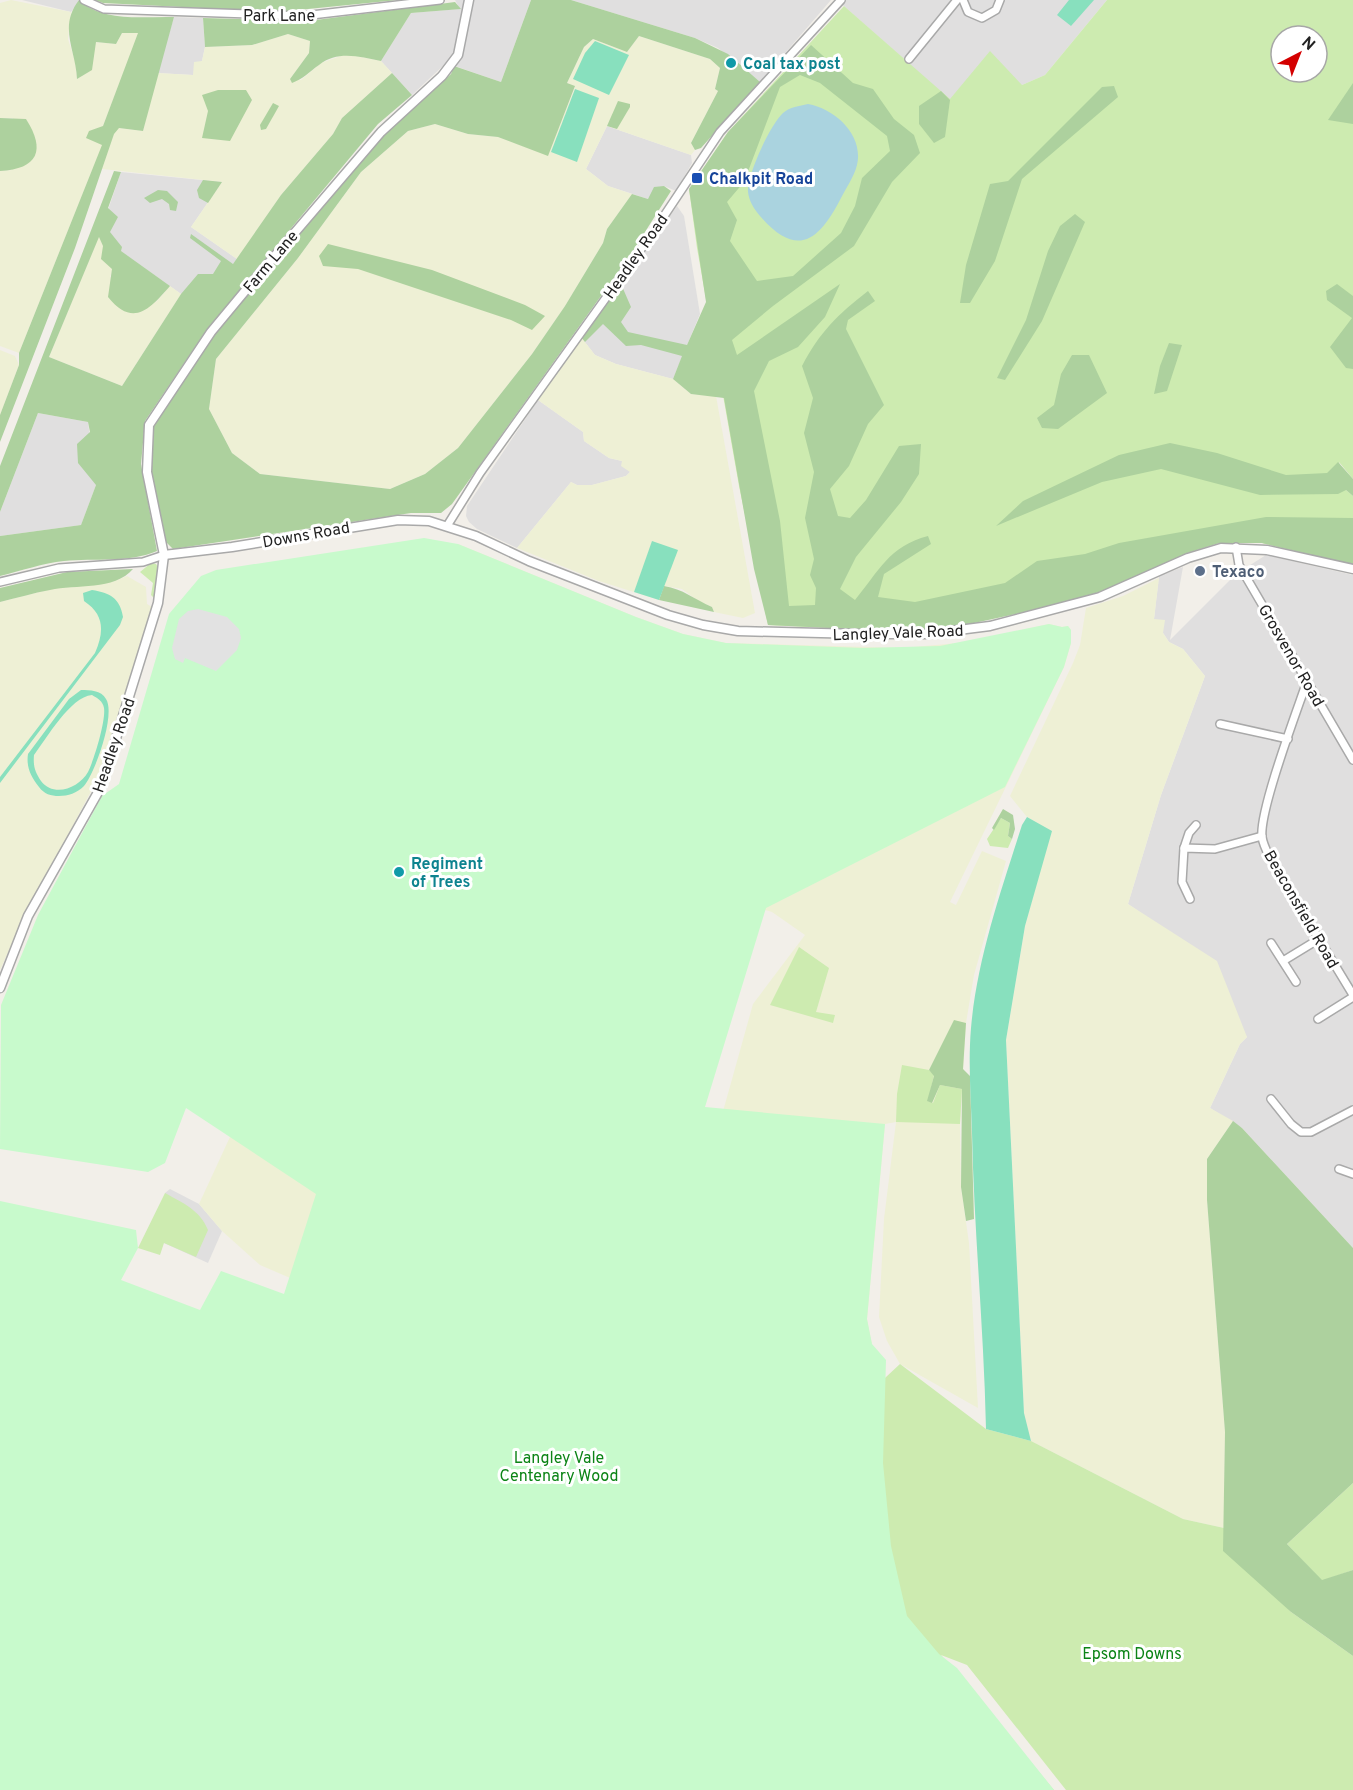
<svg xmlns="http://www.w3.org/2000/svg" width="1353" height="1790" font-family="Overpass,sans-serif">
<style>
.residential{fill:#e0dfdf}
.farmland{fill:#eef0d5}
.grass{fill:#cdebb0;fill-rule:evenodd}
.forest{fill:#add19e;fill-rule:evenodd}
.park{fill:#c8facc}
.pitch{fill:#88e0be;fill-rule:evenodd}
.parking{fill:#e2e2e2}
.water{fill:#aad3df}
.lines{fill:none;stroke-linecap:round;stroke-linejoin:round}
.minor-casing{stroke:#a9a9a9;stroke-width:10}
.tertiary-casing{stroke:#a9a9a9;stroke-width:11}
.minor{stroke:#fff;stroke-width:7}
.tertiary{stroke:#fff;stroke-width:8}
.culture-dot{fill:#0f9aa8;stroke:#fff;stroke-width:2}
.transit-dot{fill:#1a4fb4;stroke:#fff;stroke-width:2}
.service-dot{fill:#5c6f8a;stroke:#fff;stroke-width:2}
.labels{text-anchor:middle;stroke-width:6;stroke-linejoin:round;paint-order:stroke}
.street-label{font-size:16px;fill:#222;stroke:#fff}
.culture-label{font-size:16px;font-weight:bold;fill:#0d838f;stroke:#fff;text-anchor:start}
.transit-label{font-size:16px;font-weight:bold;fill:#164399;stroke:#fff;text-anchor:start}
.service-label{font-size:16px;font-weight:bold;fill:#4e5e75;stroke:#fff;text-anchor:start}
.park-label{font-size:16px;fill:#0c8416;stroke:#fff}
</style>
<rect width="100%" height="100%" fill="#f2efe9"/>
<g class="residential">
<path d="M22 0H80L71 12Z"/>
<path d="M455 0H531L501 82 446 63 412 95 381 61 411 13 460 9Z"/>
<path d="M571 0H831L760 82 718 48 695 38Z"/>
<path d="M837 0H1107L1045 75 1022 85 950 100Z"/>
<path d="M174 17 203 18 205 47 202 61 193 75 157 73Z"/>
<path d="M607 126 691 155 692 163 676 191 664 186 648 199 608 186 586 169Z"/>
<path d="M121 172 222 182 191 227 237 259 201 308 99 236Z"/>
<path d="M677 206 684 216 700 314 673 379 616 364 595 355 581 337Z"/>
<path d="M538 400 583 432 584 441 609 458 622 461 630 472 626 476 592 485H577L571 482 517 548 477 529 469 522 466 516 467 506Z"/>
<path d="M38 413 88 422 96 485 81 525 0 536V512Z"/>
<path d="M1266 555 1353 575V1248L1242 1128 1210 1108 1240 1044 1247 1037 1169 932 1128 904 1161 795 1205 676 1183 649 1169 642 1154 619 1159 576 1183 567 1170 640 1236 574Z"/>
<path d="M170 1189 199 1204 222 1231 208 1263 164 1243 165 1193Z"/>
</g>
<g class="farmland">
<path d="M11 0 71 12 68 39 76 64 77 79 91 70 95 42 116 44 122 33H139L103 126 143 131 157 73 193 75 194 62 202 61 205 47 252 45 288 34 310 41 309 53 290 79 301 80 321 63 346 54 381 61 392 73 342 118 333 134 281 195 237 259 191 227 222 182 93 168 19 353 0 346V171L12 170 13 118H0V3Z"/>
<path d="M639 36 710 59 720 68 715 89 718 91 691 143 695 150 691 155 607 126 586 169 608 186 632 194 607 229 603 243 565 306 532 354 458 448 425 474 390 489 260 474 232 453 209 409 216 359 298 258 361 172 408 131 435 124 468 134 498 137 548 155 575 87 567 83 584 47 593 39 627 52Z"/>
<path d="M99 236 113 269 110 277 156 302 170 286 181 294 122 386 49 357Z"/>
<path d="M581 337 595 355 616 364 673 379 691 394 716 396 755 613 743 618 714 612 712 607 698 601 682 589 665 586 659 600 599 581 517 548 571 482 577 485H592L626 476 630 472 621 466 622 461 609 458 584 441 583 432 538 400Z"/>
<path d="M0 350 15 356 19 365 0 415Z"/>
<path d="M458 544 636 617 683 634 726 643 903 648 968 642 1049 624 1062 627 1068 626 1071 630V643L1064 667 950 902 956 905 982 851 1006 861 974 975 966 1023 960 1124 961 1187 969 1243 978 1408 900 1364 887 1341 879 1317 884 1219 896 1122 885 1124 867 1319 872 1344 691 1226 753 1004 805 935 772 912 312 773Z"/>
<path d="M127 576 146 587 147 604 152 607 98 778 23 920 0 970V602L51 589 112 582Z"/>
<path d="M1159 578 1154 619 1165 620 1163 633 1169 642 1183 649 1205 676 1161 795 1128 904 1217 961 1247 1037 1240 1044 1210 1108 1233 1121 1207 1159V1200L1225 1432 1224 1528 1183 1519 1031 1441 1024 1413 1006 1040 1025 926 1051 831 1027 817 1010 796 1073 663 1080 645 1086 608 1123 596Z"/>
<path d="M261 1070 397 1324 260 1265 222 1231 199 1204Z"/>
</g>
<g class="grass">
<path d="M1107 0H1353V479L1339 462 1346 490 1353 496V565L1262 543H1219L1187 553 1129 581 892 631 768 625 739 486 697 248 689 189 728 132 844 6 950 99 990 51 1022 85 1045 75ZM1281 36H1317V72H1281Z"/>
<path d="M151 563 156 564 159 569 154 598 151 595 153 583 140 572Z"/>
<path d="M1001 818 1010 823 1008 836 1012 839 1008 848 990 846 987 839Z"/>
<path d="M799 947 829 968 816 1012 835 1015 833 1023 770 1005Z"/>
<path d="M902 1065 929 1070 934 1075 928 1101 933 1103 940 1085 962 1089 960 1124 896 1122 897 1094Z"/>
<path d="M165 1193C183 1203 200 1210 208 1230L196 1257 164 1243 160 1255 138 1248Z"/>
<path d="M900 1364 986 1429 1031 1441 1183 1519 1224 1528V1534L1291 1612 1353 1656V1790H1066L967 1665 941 1655 1054 1790H442Z"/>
<path d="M1353 1483V1570L1322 1581 1287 1544Z"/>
</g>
<g class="forest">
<path d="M79 0C104 23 143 16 174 17L143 131 119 128 114 134 75 248 0 442V415L19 365V353L102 145 86 138 89 131 103 126 138 33H122L116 44 96 42 92 70 77 79C76 50 58 27 79 0Z"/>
<path d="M95 0H398L278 12 103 3Z"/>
<path d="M531 0H571L695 38 728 54 760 82 701 148 695 150 691 143 718 91 715 89 720 68 710 59 639 36 627 52 593 39 584 47 567 83 575 86 548 156 498 137 468 134 435 124 408 131 361 172 298 258 216 359 209 409 232 453 260 474 390 489 425 474 458 448 532 354 565 306 603 243 607 229 632 194 648 199 654 187 664 186 671 191 631 254 452 504 441 513H411L173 549 165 541 151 472 154 426 215 333 383 135 451 74 454 66 501 82Z"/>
<path d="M455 2 461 9 411 13 381 61C360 57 338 50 319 65 309 72 303 79 292 83L290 79 309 53 310 41 288 34 252 45 205 47 203 18 308 21Z"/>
<path d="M811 45 853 83 873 89 894 119 914 135 920 153 892 182 854 246 773 306 732 340 737 355 840 284 825 317 798 347 769 361 754 391 780 521 789 606 815 605 816 588 810 575 814 559 805 518 814 472 804 433 813 398 802 366C820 332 837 315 868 291L875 301 848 320 846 329 884 405 868 424 849 466 830 489 838 516 850 518 866 500 899 446 921 444 919 474 901 502 856 557 840 589 855 600C879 571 889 546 928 536L931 544 884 574 878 597 915 602 1005 583 1037 561 1085 554 1119 543 1266 517 1353 518V565L1262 543H1219L1187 553 1129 581 1071 602 942 630 892 631 768 625 754 569 724 398 691 394 673 379 682 356 641 345 626 346 603 324 585 342 581 337 621 284 631 307 621 322 628 332 687 345 706 302 689 189 728 132ZM800 75 820 83 887 136 890 151 862 178 855 206 841 233 793 276 757 281 730 241 737 220 727 202 744 182 780 87Z"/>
<path d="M392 73 412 95 378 124 208 328 145 421 141 464 157 551C130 563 94 558 64 561 43 563 21 571 0 576V536L81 525 96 485 78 463 77 444 90 432 88 422 38 413 0 512V466L114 171 121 172 108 208 118 217 110 232 122 247 121 251 170 286C150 309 133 328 108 297L112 269 101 259 103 246 99 237 49 357 122 386 181 294 198 274H213L221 261 190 238 191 234 233 264 281 195 333 134 342 118Z"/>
<path d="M1353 83V124L1328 120Z"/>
<path d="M1114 86 1118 97 1022 179 995 261 970 303H960L966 265 990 184 1008 181 1102 87Z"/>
<path d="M218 90H246L252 100 230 141 202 138 208 111 202 95Z"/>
<path d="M941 91 950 100 945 137 934 143 919 124V106Z"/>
<path d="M618 101 630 104V107L617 129 607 126Z"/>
<path d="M273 103 279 106 266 129 261 130 260 125Z"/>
<path d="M0 118 26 119C46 150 38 169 0 171Z"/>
<path d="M203 180 222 182 208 203 199 198 197 190Z"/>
<path d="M158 190 167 191 178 202 176 211 170 210 169 204 162 199 150 203 144 198Z"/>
<path d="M1075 214 1085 222 1042 321 1005 380 997 378 1026 320 1048 251 1060 226Z"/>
<path d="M328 244 432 270 525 305 545 316 532 330 511 320 358 269 323 266 319 256Z"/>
<path d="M1337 284 1353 296V369L1346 368 1330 347 1352 318 1327 300 1326 291Z"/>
<path d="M1169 343 1182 345 1167 391 1154 394 1160 366Z"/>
<path d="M1072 355H1089L1107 393 1058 429 1042 428 1037 418 1054 405 1061 374Z"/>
<path d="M1170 443 1217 453 1286 475 1327 473 1338 462 1353 479V496L1346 490 1338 494 1260 495 1161 469 1102 482 996 526 1023 501 1119 455Z"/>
<path d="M133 569C114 591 76 584 50 590 33 593 17 598 0 602V588L67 572Z"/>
<path d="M664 586C683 589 694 599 712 607L714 612 659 600Z"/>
<path d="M1003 809 1013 815 1015 829 1012 839 1008 836 1010 823 1001 818 994 830 992 828Z"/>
<path d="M954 1020 966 1023 963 1069 970 1076 974 1219 966 1221 961 1187 962 1089 940 1085 932 1103 927 1101 934 1076 929 1070Z"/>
<path d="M1233 1121 1242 1128 1353 1248V1483L1287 1544 1322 1580 1353 1570V1656L1291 1612 1223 1551 1225 1432 1207 1200V1159Z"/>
</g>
<path class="park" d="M424 538 458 544 636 617 683 634 726 643 863 648 940 646 1049 624 1062 627 1068 626 1071 630V643L1064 667 1005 787 766 908 705 1107 885 1124 867 1319 872 1344 886 1360 883 1463 891 1546 907 1616 939 1654 957 1668 1054 1790H0V1201L136 1230 138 1248 121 1280 200 1310 221 1271 284 1294 316 1194 186 1108 165 1163 148 1172 0 1149 1 1005 38 915 102 796 119 784 169 614 201 576 216 570Z"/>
<g class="pitch">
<path d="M1069 0H1094L1071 26 1057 15Z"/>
<path d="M595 41 629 55 609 95 573 79 585 53Z"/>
<path d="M575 89 599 98 577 162 551 152Z"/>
<path d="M652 541 678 550 659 600 634 592Z"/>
<path d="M92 590C110 593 120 598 123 617L120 625 0 783V777L95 653C104 632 105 615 84 601L83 593Z"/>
<path d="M81 690C90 690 101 690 106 699 116 714 95 773 84 786 77 793 68 796 59 796 51 796 44 794 39 787 31 777 26 767 28 754L69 699ZM92 695C97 698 103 701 104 708 106 721 94 760 88 772 79 788 54 798 41 781 35 772 33 766 34 755 47 738 70 697 92 695Z"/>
<path d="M1027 817 1052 831 1025 926 1006 1040 1024 1413 1031 1441 986 1429C984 1330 974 1232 972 1133 971 1098 968 1063 971 1028 977 959 1001 891 1022 825Z"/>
</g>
<path class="parking" d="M198 609 227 617 239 629 241 638 237 650 216 671 185 658 183 663 175 659 172 648 179 619 188 611Z"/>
<path class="water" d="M808 104C836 109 864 136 857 165 854 177 846 188 841 198 819 241 797 259 760 216 754 209 749 201 748 192 747 175 770 125 783 113 790 107 799 106 808 104Z"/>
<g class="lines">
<g class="minor-casing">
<g id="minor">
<path d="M84 0 104 9 303 16 440 0"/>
<path d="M963 0 968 12 982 18 996 10 1000 0"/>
<path d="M909 59 957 0"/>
<path d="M447 526 480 473 654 231 720 132 841 0"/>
<path d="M1236 547 1239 565 1353 760"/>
<path d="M0 582 59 568 143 562 164 555"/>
<path d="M1309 685 1305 687C1295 716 1259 812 1262 837 1263 844 1267 852 1270 858L1353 995"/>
<path d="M1220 724 1288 739"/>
<path d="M1184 848 1189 833 1196 825"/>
<path d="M1190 899 1182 882 1184 848 1215 849 1262 836"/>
<path d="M1271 943 1296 982"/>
<path d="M1283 961 1319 939"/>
<path d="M1318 1019 1353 997"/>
<path d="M1271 1099 1291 1124 1301 1132H1311L1353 1110"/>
<path d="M1339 1169 1353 1174"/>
</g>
</g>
<g class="tertiary-casing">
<g id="tertiary">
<path d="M164 555 232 547 398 520 429 521 476 536 529 561 668 615 703 625 738 631 860 634H927L990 626 1100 597 1188 558 1221 548 1267 550 1353 569"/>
<path d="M0 988 28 916 101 787 158 603 164 555 147 472 149 425 211 332 255 279 381 132 442 76 458 55 469 0"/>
</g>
</g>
<use href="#minor" class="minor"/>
<use href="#tertiary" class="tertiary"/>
</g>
<g class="culture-dot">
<circle cx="731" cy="63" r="6"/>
<circle cx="399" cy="872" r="6"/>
</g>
<rect class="transit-dot" x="691" y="172" width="12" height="12" rx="3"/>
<circle class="service-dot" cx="1200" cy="571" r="6"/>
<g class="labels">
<g class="street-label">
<text x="279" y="21">Park Lane</text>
<text transform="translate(635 256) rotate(-55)" y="6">Headley Road</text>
<text transform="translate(270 261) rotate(-50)" y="6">Farm Lane</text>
<text transform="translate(306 534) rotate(-10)" y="6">Downs Road</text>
<text transform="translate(898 632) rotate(-2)" y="6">Langley Vale Road</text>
<text transform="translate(1292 655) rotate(60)" y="6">Grosvenor Road</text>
<text transform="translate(113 745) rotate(-71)" y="6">Headley Road</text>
<text transform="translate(1302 909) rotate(60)" y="6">Beaconsfield Road</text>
</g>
<g class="culture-label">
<text x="743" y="69">Coal tax post</text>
<text x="411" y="869">Regiment<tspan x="411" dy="18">of Trees</tspan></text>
</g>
<g class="transit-label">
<text x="709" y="184">Chalkpit Road</text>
</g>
<g class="service-label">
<text x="1212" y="577">Texaco</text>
</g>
<g class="park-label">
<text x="559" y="1463">Langley Vale<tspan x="559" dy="18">Centenary Wood</tspan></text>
<text x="1132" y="1659">Epsom Downs</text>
</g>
</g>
<g transform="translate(1299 54) rotate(42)"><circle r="28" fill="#ffffff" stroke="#a7a7a7" stroke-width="1.5"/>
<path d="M0-4.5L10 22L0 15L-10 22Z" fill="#d40000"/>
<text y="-9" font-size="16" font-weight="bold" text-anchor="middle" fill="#222222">N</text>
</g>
</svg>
